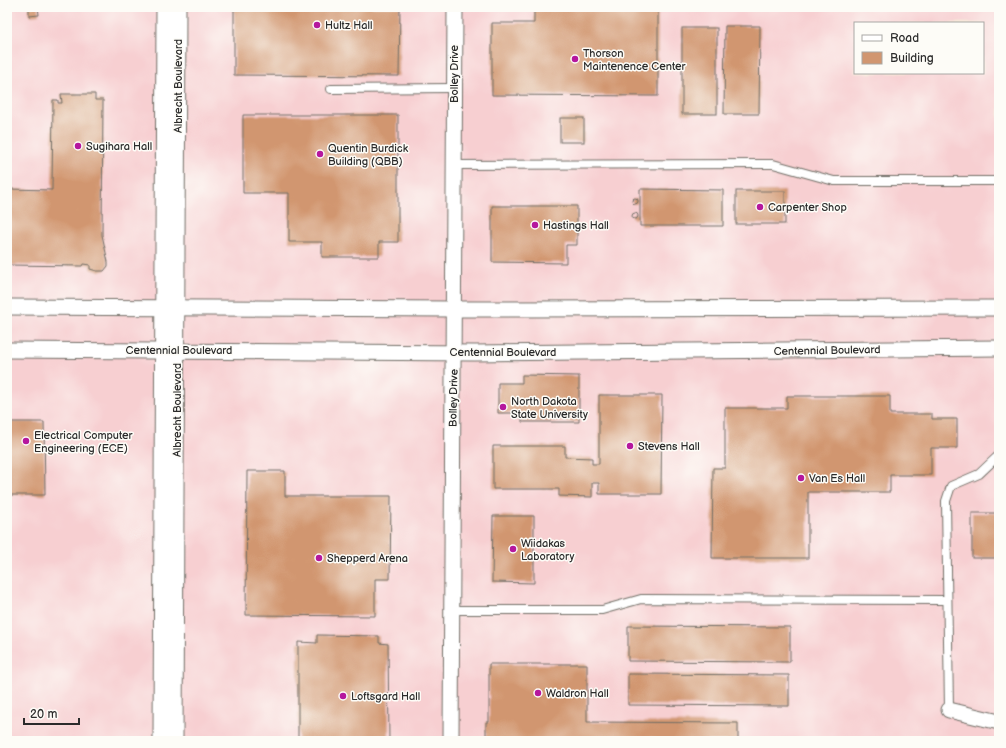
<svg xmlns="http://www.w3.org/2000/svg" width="1006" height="748" font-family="'Balsamiq Sans',sans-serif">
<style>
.built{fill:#f7cfd1;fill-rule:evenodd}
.building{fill:#d19670}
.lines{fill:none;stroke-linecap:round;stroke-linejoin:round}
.service-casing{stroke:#716e66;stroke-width:10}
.minor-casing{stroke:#716e66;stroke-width:17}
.service{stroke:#fff;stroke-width:8}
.minor{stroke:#fff;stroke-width:15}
.poi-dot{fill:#b5179e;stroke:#fdfcf7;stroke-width:1.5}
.labels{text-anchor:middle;stroke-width:3;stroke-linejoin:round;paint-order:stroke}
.poi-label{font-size:11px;fill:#2b2b2b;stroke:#fdfcf7;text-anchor:start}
.street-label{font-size:11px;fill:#2b2b2b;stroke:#fdfcf7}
</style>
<rect width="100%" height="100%" fill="#fdfcf7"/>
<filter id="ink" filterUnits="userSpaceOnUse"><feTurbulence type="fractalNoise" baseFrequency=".025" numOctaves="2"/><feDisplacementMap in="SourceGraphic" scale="8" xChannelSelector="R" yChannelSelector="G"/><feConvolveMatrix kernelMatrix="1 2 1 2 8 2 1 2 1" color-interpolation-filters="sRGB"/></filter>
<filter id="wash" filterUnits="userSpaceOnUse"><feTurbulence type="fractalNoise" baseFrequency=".012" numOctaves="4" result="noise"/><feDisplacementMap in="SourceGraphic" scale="16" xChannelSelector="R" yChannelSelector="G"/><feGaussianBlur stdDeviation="0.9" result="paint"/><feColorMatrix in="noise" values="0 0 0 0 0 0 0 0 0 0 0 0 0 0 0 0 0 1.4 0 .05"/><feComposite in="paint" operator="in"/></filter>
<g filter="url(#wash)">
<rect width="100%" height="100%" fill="#f4ebd5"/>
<path class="built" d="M7 7H999V741H7ZM855 23H983V73H855Z"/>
<g id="blocks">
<g class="building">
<path d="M29 7H38L39 15 29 16Z"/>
<path d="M234 7H400L399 76 234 75Z"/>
<path d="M534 7H658V96L492 95V23H534Z"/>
<path d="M725 26H760L759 114H724Z"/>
<rect x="682" y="28" width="35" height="86"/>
<path d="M61 94H95V100H103L102 235 108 262V266L104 271H97L90 269V265L83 264 82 266 7 265V189L52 190 53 100H58V103H62Z"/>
<path d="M243 115H398V242H379V257H322V242H289V193H243Z"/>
<rect x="560" y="118" width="24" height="24"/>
<path d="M640 189 723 190V226H640Z"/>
<rect x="736" y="191" width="49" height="33"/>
<circle cx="635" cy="201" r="3"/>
<path d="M492 206H577V245H566V263L492 262Z"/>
<circle cx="635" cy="216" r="3"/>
<path d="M522 375 579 376V422H522V413H498V383H522Z"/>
<path d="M599 395H662L661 494H599V483H592V497L559 496V489H493V446H565V457L592 458V464H599Z"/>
<path d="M787 396H890V414H932V419H957V448H931V475H890V492H808V558H712L713 468H725V408H787Z"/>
<path d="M7 422H44L45 495H7Z"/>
<path d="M247 471H285V496H391L390 579H375V616L246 615Z"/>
<rect x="972" y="513" width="27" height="45"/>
<path d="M493 516H534V583L492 582Z"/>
<path d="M628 626 790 627V662L628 661Z"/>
<path d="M317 635 379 636V643L388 644 389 741H298V642L317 643Z"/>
<path d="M489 664H587V722L738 723V741H486V722H489Z"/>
<path d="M628 674 789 675V706L628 705Z"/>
</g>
</g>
</g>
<g filter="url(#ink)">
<use href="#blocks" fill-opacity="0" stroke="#716e66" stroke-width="1"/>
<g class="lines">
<g class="service-casing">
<g id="service">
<path d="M331 89 454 88"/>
<path d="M454 165 773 164 834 181H999"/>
<path d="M451 610H602L641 599 947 600"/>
<path d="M949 710 946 501 951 486 979 474 999 455"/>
</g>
</g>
<g class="minor-casing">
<g id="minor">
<path d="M7 307 454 309 999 308"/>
<path d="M7 350 475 353 999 348"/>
<path d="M949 710 999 722"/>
<path d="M161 741 164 7"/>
<path d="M175 741 178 7"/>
<path d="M451 741 455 7"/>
</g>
</g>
<use href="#service" class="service"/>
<use href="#minor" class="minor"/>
</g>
</g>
<g class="poi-dot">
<circle cx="317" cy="25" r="4"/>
<circle cx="575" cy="59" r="4"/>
<circle cx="78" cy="146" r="4"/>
<circle cx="320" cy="154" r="4"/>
<circle cx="760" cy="207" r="4"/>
<circle cx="535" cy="225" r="4"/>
<circle cx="503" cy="407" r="4"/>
<circle cx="26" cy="441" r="4"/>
<circle cx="630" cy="446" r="4"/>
<circle cx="801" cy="478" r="4"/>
<circle cx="513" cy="549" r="4"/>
<circle cx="319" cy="558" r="4"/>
<circle cx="538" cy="693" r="4"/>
<circle cx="343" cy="696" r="4"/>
</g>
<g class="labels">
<g class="poi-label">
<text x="325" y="29">Hultz Hall</text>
<text x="583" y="57">Thorson<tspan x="583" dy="13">Maintenence Center</tspan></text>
<text x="86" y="150">Sugihara Hall</text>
<text x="328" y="152">Quentin Burdick<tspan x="328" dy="13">Building (QBB)</tspan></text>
<text x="768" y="211">Carpenter Shop</text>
<text x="543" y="229">Hastings Hall</text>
<text x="511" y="405">North Dakota<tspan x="511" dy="13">State University</tspan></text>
<text x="34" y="439">Electrical Computer<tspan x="34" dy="13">Engineering (ECE)</tspan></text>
<text x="638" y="450">Stevens Hall</text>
<text x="809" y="482">Van Es Hall</text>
<text x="521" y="547">Wiidakas<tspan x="521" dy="13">Laboratory</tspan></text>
<text x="327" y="562">Shepperd Arena</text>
<text x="546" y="697">Waldron Hall</text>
<text x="351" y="700">Loftsgard Hall</text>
</g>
<g class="street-label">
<text transform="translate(454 74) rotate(-90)" y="4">Bolley Drive</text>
<text transform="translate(178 86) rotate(-90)" y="4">Albrecht Boulevard</text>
<text x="179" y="354">Centennial Boulevard</text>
<text transform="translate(827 350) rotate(-1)" y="4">Centennial Boulevard</text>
<text x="503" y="356">Centennial Boulevard</text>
<text transform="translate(453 398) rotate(-89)" y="4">Bolley Drive</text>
<text transform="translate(177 410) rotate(-90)" y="4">Albrecht Boulevard</text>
</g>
</g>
<rect width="1006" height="748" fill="none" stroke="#fdfcf7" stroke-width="24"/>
<rect x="854" y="22" width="130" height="52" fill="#fdfcf7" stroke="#a9a8a5"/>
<rect x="862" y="35" width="20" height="6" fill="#ffffff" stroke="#a9a8a5"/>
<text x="890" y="42" font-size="12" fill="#2b2b2b">Road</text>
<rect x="862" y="52" width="20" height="12" fill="#d19670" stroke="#a9a8a5"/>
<text x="890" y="62" font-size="12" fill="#2b2b2b">Building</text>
<path d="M24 718v6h55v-6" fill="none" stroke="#2b2b2b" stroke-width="2"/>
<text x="30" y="718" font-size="12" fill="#2b2b2b" stroke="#fdfcf7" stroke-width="3" paint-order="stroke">20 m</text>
</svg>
